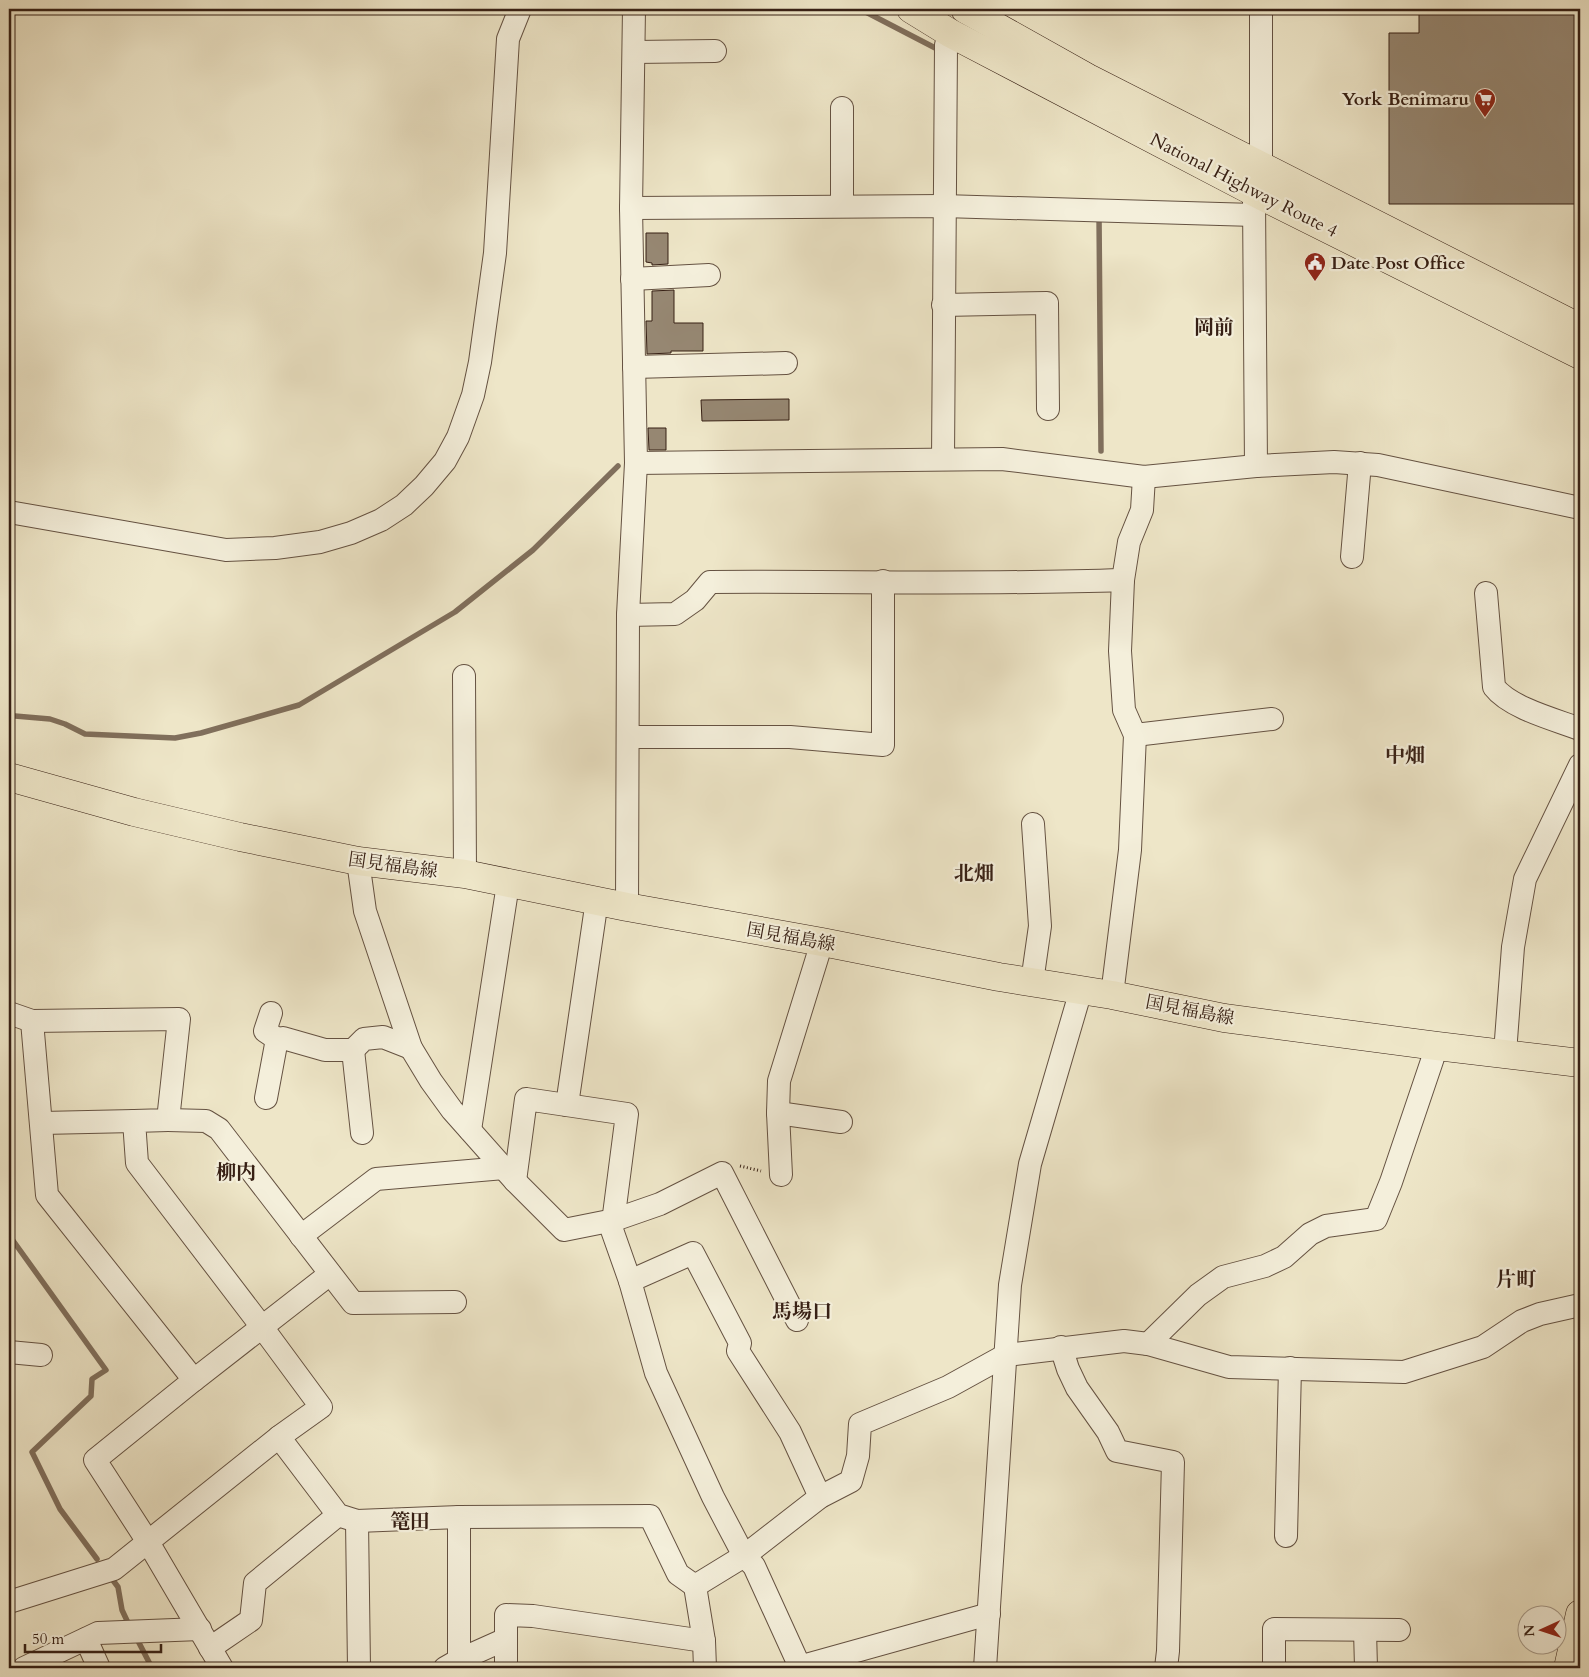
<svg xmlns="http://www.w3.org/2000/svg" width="1589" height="1677" font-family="Cardo,'Noto Serif JP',serif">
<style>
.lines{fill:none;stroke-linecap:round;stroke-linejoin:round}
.stream{stroke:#806f5c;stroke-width:5.5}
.building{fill:#968772;stroke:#372015}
.minor-casing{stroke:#655242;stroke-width:24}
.major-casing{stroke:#372015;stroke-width:29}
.highway-casing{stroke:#372015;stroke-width:29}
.path{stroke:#372015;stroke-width:3;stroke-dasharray:1 2.5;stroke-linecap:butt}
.minor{stroke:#f4efdb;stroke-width:22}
.major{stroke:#eee6c8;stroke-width:28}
.highway{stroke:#eee6c8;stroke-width:28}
.labels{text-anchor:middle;stroke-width:4.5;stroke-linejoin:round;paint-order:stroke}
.poi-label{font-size:18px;font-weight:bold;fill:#372015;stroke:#f4efdb;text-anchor:end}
.street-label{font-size:18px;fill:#372015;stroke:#f4efdb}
.quarter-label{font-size:20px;font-weight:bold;fill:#372015;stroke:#f4efdb}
</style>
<rect width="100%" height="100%" fill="#eee6c8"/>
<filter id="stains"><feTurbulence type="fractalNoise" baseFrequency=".004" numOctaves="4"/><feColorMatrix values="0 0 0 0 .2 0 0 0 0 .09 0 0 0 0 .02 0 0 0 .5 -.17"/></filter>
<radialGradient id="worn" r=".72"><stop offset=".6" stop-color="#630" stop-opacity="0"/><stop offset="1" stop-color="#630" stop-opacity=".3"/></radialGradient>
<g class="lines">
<g class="stream">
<path d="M860 9 941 51"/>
<path d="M1099 215 1101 451"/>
<path d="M15 716 50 719 65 724 85 734 175 738 201 733 299 705 455 612 533 550 618 466"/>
<path d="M9 1235 106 1370 92 1379 91 1396 32 1452 60 1509 97 1559"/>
<path d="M112 1579 118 1587 122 1610 130 1627"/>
<path d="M136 1637 152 1668"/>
</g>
</g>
<g class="building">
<path d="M1419 9H1580V204H1389V33H1419Z"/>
<path d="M646 233H668V264L652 265V263L646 262Z"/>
<path d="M674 290V323H703V351H671V353L647 354 646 321H652V291Z"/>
<path d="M789 399V420L702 421 701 400Z"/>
<path d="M648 428H666V450H649Z"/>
</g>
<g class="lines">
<g class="minor-casing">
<g id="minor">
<path d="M635 52 715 51"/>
<path d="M1261 167V9"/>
<path d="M1254 199 1256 466"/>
<path d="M842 206V108"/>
<path d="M631 208 943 206 1254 215"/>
<path d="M632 279 709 275"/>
<path d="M943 305 1047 303 1048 409"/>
<path d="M634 367 786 363"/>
<path d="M943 459 946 45 950 33"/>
<path d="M636 463 1002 459 1144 477 1256 466 1334 462 1378 465 1580 508"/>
<path d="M9 512 226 550 275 548 320 542 351 533 381 520 404 505 424 486 445 461 458 437 473 395 480 362 495 253 508 39 520 9"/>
<path d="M1352 557 1360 463"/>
<path d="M1486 593 1494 687C1510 708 1556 720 1580 729"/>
<path d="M628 615 675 614 695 600 710 582C848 581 985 585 1123 580"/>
<path d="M464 676 465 874"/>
<path d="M1135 735 1272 719"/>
<path d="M628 737H790L883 745V581"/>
<path d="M358 861 365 911 411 1048 431 1081 452 1110 515 1181 564 1230 614 1220 660 1204 722 1173 797 1320"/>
<path d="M627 907 628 615 636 463 631 208 634 9"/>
<path d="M1032 982 1040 926 1033 824"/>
<path d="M1112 995 1130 850 1135 735 1124 710 1120 651 1123 580 1129 542 1142 510 1144 477"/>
<path d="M9 1013 32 1021 179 1019 168 1120 134 1121 137 1163 262 1327 321 1407 279 1437 114 1569 9 1602"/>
<path d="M271 1013 265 1031 277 1039"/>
<path d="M32 1021 47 1195 194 1380 95 1460 148 1542 222 1668"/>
<path d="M353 1050 362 1133"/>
<path d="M1505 1053 1513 947 1525 879 1580 765"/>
<path d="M266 1098 277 1039 283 1038 325 1050H353L364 1039 383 1037 411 1048"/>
<path d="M567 1105 597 900"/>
<path d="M778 1113 841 1122"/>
<path d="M168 1120 206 1121 219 1129 353 1303 455 1302"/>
<path d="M42 1123 134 1121"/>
<path d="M470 1130 508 884"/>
<path d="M781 1175 778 1113 779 1081 822 942"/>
<path d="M515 1181 526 1099 627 1114 612 1230 630 1281"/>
<path d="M301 1236 376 1179 504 1168"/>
<path d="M1148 1344 1198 1295 1223 1277 1265 1266 1284 1257 1310 1234 1326 1226 1376 1219 1391 1182 1437 1046"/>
<path d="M1061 1347 1068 1369 1077 1388 1108 1432 1117 1451 1173 1462 1168 1651 1166 1668"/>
<path d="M9 1352 41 1355"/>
<path d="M194 1380 330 1274"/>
<path d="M279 1437 338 1515 357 1521 459 1517 650 1516 678 1574 695 1586 744 1556 820 1497 851 1481 858 1456 860 1424 948 1387 1006 1355 1124 1341 1148 1344 1229 1367 1404 1372 1483 1347 1522 1321 1540 1314 1580 1305"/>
<path d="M357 1521 359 1668"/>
<path d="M1286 1536 1290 1368"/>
<path d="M695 1586 704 1641 705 1668"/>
<path d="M1365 1630 1366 1668"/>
<path d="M86 1639 99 1668"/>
<path d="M210 1648 251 1620 255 1583 338 1515"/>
<path d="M459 1660 506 1639"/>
<path d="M800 1667 754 1566 744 1556 713 1497 656 1373 630 1281 693 1253 740 1343 738 1351 790 1432 820 1497"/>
<path d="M24 1668 98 1633 200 1629"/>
<path d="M445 1668 459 1660V1517"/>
<path d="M506 1668V1615L533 1616 704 1641"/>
<path d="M795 1668 989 1614"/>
<path d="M985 1668 1010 1285 1030 1164 1081 990"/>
<path d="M1274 1668V1629L1399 1630"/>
</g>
</g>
<g class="major-casing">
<path id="major" d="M9 777 134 812 240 837 358 861 465 874 627 907 822 942 999 977 1112 995 1224 1018 1437 1046 1580 1063"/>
</g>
<g class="highway-casing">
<g id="highway">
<path d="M911 9 950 33 1254 192 1580 355"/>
<path d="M965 9 1088 78 1580 328"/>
<path d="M1568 1668 1580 1614"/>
</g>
</g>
<path class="path" d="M740 1166 761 1171"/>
<use href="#minor" class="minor"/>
<use href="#major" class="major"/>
<use href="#highway" class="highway"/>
</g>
<defs>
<g id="supermarket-pin" transform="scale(1.125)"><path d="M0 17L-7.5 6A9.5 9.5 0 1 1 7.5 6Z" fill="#8f2418" stroke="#f4efdb"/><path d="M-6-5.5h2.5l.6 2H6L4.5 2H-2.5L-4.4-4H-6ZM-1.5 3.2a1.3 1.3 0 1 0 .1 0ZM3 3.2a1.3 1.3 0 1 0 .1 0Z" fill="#fff"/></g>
<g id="civic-pin" transform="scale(1.125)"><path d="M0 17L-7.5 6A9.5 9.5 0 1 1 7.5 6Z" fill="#8f2418" stroke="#f4efdb"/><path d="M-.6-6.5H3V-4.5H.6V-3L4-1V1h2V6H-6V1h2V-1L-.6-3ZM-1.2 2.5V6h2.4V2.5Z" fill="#fff"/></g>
</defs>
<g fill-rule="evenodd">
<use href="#supermarket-pin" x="1485" y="99"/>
<use href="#civic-pin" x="1315" y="263"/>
</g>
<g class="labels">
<g class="poi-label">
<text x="1469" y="105">York Benimaru</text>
<text x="1331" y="269" text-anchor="start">Date Post Office</text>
</g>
<g class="street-label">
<text transform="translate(1244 185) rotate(27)" y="6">National Highway Route 4</text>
<text transform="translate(393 865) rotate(8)" y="6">国見福島線</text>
<text transform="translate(791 937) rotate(10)" y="6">国見福島線</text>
<text transform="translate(1190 1010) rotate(11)" y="6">国見福島線</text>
</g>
<g class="quarter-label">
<text x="1214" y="334">岡前</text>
<text x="1405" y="762">中畑</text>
<text x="974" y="880">北畑</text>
<text x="236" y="1179">柳内</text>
<text x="1516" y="1286">片町</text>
<text x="802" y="1318">馬場口</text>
<text x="410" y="1528">篭田</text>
</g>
</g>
<rect width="1589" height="1677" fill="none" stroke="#eee6c8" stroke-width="30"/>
<rect x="10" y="10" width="1569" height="1657" fill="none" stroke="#372015" stroke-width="2.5"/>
<rect x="15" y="15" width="1559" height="1647" fill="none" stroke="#372015"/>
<g transform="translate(1542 1630) rotate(267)"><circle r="24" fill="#f4efdb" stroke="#a89c8c"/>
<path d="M0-4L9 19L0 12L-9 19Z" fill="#8f2418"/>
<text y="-8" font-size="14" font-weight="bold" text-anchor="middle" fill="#372015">N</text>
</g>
<path d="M25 1644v8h136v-8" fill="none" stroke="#372015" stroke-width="2.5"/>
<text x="32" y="1644" font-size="15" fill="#372015" stroke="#f4efdb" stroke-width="4" paint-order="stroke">50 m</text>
<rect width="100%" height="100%" filter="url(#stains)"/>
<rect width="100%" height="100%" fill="url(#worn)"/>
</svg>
